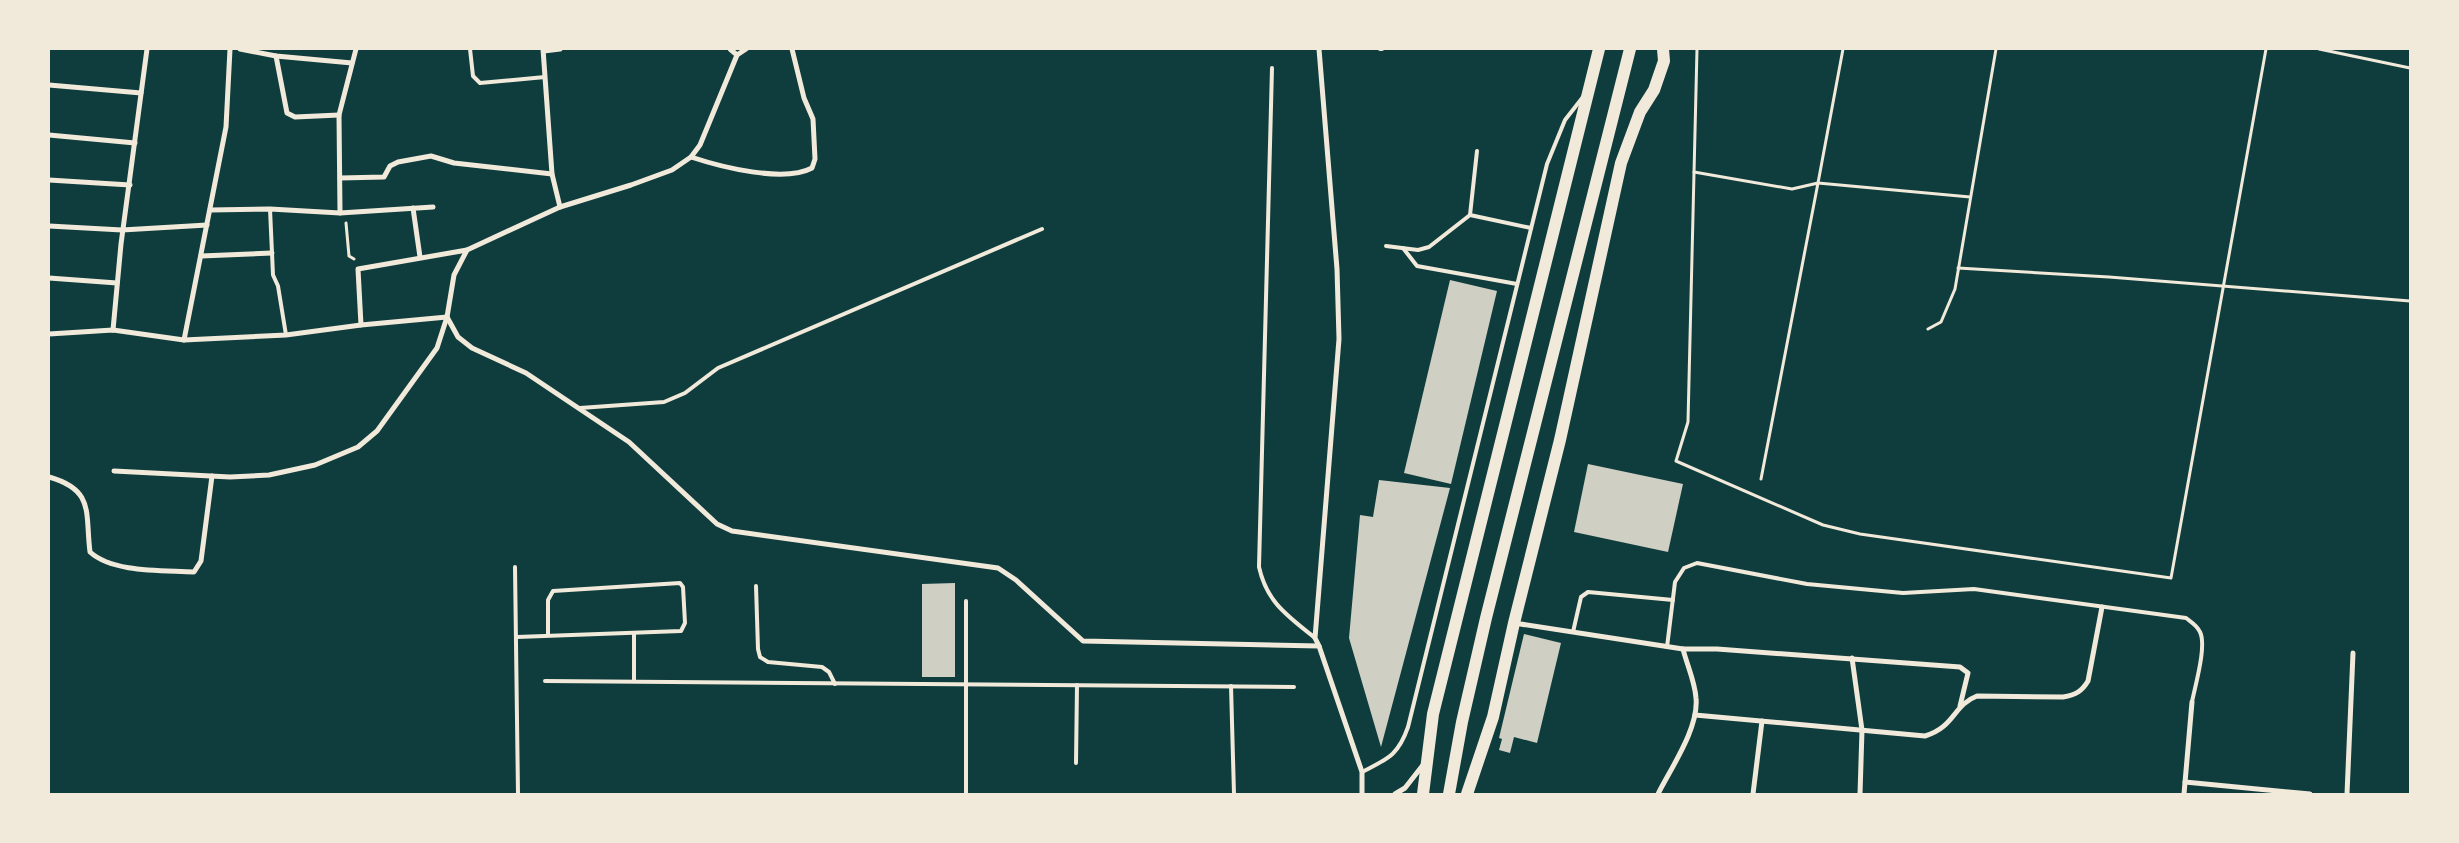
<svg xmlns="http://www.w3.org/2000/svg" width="2459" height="843" font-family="Merriweather,serif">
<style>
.building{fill:#cfcfc3}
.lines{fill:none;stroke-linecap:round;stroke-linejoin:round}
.path{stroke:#f1e9da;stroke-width:3}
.service{stroke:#f1e9da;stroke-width:4}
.minor{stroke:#f1e9da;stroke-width:5}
.primary{stroke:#f1e9da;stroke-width:12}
</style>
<rect width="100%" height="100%" fill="#0f3d3e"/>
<g class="building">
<path d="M1450 280 1497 291 1451 484 1404 473Z"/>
<path d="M1588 464 1683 484 1668 552 1574 532Z"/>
<path d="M1379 480 1450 488 1381 747 1349 638 1360 515 1373 517Z"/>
<path d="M955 583V677H922V584Z"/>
<path d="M1524 634 1561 643 1537 743 1514 737 1510 753 1499 750 1502 739 1499 738Z"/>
</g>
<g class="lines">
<g class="path">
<path d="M1697 49 1688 422 1676 461 1823 525 1860 534 2171 578 2266 49"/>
<path d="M1843 49 1818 183 1970 197"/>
<path d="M2319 49 2410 68"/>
<path d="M1694 172 1792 189 1818 183 1761 479"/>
<path d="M346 223 349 256 354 259"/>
<path d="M1958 268 2109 277 2410 301"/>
<path d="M1928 329 1941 322 1955 289 1996 49"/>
</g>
<g class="service">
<path d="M470 49 473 76 480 83 545 77"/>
<path d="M1380 49H1382"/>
<path d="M1272 68 1259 567C1267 603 1288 616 1315 638"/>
<path d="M1477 151 1470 215 1531 228"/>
<path d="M270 209 273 275 278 286 286 335"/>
<path d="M1386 246 1418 250 1429 247 1470 215"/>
<path d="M1403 248 1417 266 1517 284"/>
<path d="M580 408 664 402 685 393 718 368 1042 229"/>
<path d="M515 567 518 794"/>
<path d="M756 586 758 649 760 657 768 662 822 667 829 672 835 684"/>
<path d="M1573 632 1581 597 1588 592 1673 600"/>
<path d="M634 633V680"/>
<path d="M517 637 681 631 685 623 683 587 680 583 553 591 548 600V635"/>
<path d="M1667 647 1675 582 1684 568 1697 563 1807 584 1903 593 1974 589 2186 618C2191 622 2197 625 2200 632 2207 646 2195 686 2192 702"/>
<path d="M545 681 1294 687"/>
<path d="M1231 686 1234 794"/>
<path d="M1076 763 1077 685"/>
<path d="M1362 772C1387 759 1398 756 1408 727L1547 164 1565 120 1583 97"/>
<path d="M966 794V601"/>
</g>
<g class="minor">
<path d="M240 49 276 56 352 63"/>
<path d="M543 49 552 174 560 207"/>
<path d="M730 49 737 55"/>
<path d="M544 51 560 49"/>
<path d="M276 56 287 113 295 117 339 115"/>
<path d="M49 85 141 93"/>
<path d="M49 135 135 143"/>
<path d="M691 157C721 167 784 183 812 168L815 159 813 119 804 98 792 49"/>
<path d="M340 178 384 177 390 166 398 162 431 156 454 163 552 174"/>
<path d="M49 180 130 185"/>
<path d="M413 208 420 257"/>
<path d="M210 210 270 209 340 213 433 207"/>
<path d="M340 213 339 115 356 49"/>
<path d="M49 226 122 230 207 225"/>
<path d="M201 256 272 253"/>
<path d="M49 278 117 283"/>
<path d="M447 317 458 337 472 348 526 373 629 442 717 524 732 531 998 568 1016 580 1083 641 1319 646 1362 772V794"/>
<path d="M361 325 358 269 467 250"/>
<path d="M113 330 121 244 147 49"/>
<path d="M49 334 113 330 184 340 286 335 361 325 447 317"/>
<path d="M184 340 226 127 230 49"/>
<path d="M114 471 230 477 269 475 315 465 358 447 377 431 437 348 447 317 454 275 467 250 560 207 631 185 672 170 691 157 700 145 737 55 746 49"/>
<path d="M49 477C95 490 85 513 90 552 113 573 163 570 194 572L201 561 212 476"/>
<path d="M1514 623 1683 649H1717L1960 667 1968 673 1960 706"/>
<path d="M1319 646 1315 638 1339 339 1337 269 1319 49"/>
<path d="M1852 658 1862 730 1860 794"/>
<path d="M1695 715 1925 736C1955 727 1953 705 1977 696L2063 697C2076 695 2082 691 2088 681L2102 607"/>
<path d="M2185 782 2310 794"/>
<path d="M1395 794 1405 788 1423 765"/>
<path d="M1658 794C1671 768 1699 728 1696 698 1695 682 1687 665 1683 649"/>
<path d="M1753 794 1762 721"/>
<path d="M2184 794 2192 702"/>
<path d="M2347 794 2353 653"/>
</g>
<g class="primary">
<path d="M1423 794 1433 714 1599 49"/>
<path d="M1449 794 1462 722 1486 618 1630 49"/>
<path d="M1467 794 1493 717 1514 623 1560 440 1621 163 1640 112 1654 90 1664 61 1663 49"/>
</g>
</g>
<rect width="2459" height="843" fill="none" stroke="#f1e9da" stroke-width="100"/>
</svg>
